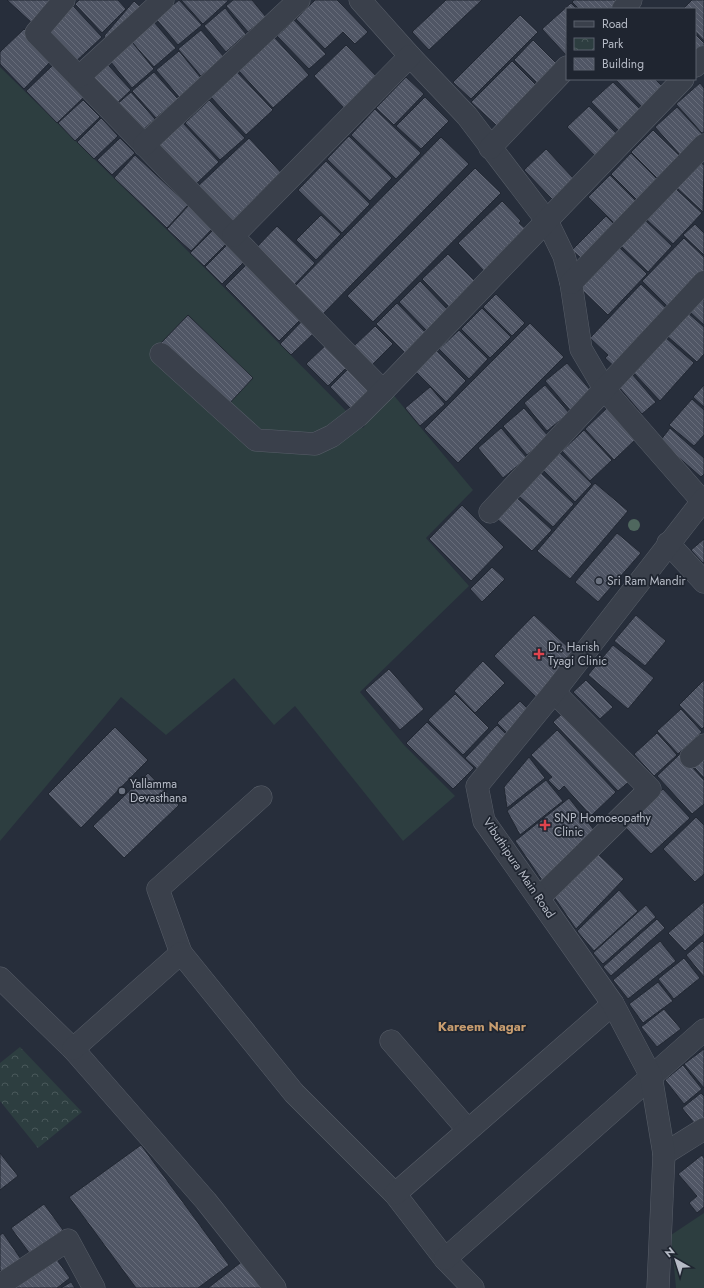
<svg xmlns="http://www.w3.org/2000/svg" width="704" height="1288" font-family="Jost,sans-serif">
<style>
.green{fill:#2d3e40}
.park{fill:url(#park-crowns)}
.building{fill:url(#building-back-hatch);stroke:#212732}
.lines{fill:none;stroke-linecap:round;stroke-linejoin:round}
.minor-casing{stroke:#585e69;stroke-width:23}
.minor{stroke:#3a404b;stroke-width:22}
.tree{fill:#4f675e}
.worship-dot{fill:#6b7280;stroke:#1f2530;stroke-width:1.5}
.health-dot{fill:#e0444e;stroke:#1f2530;stroke-width:1.5}
.labels{text-anchor:middle;stroke-width:3.5;stroke-linejoin:round;paint-order:stroke}
.poi-label{font-size:12px;fill:#b6bbc6;stroke:#1f2530;text-anchor:start}
.street-label{font-size:12px;fill:#b6bbc6;stroke:#1f2530}
.neighbourhood-label{font-size:13px;font-weight:bold;fill:#c89d6f;stroke:#1f2530}
</style>
<defs>
<pattern id="park-crowns" width="20" height="18" patternUnits="userSpaceOnUse"><rect width="20" height="18" fill="#2d3e40"/><path d="M2 6a3 3 0 1 1 6 0M12 15a3 3 0 1 1 6 0" fill="none" stroke="#49585a"/></pattern>
<pattern id="building-back-hatch" width="6" height="6" patternUnits="userSpaceOnUse"><rect width="6" height="6" fill="#505665"/><path d="M-1 5l2 2M0 0l6 6M5-1l2 2" fill="none" stroke="#676c7a"/></pattern>
</defs>
<rect width="100%" height="100%" fill="#272e3b"/>
<g class="green">
<path d="M0 67 168 231 363 428 391 392 473 490 426 538 469 586 360 692 404 745 455 796 403 841 295 706 274 725 234 678 166 735 121 697 0 841Z"/>
<path d="M704 1213V1288H676L671 1235Z"/>
</g>
<path class="park" d="M20 1047 82 1112 38 1148 0 1101V1063Z"/>
<g class="building">
<path d="M7 0H53L32 23Z"/>
<path d="M79 0H118L126 9 102 33 75 4Z"/>
<path d="M179 0 202 25 178 45 156 19Z"/>
<path d="M181 0H228V1L203 24Z"/>
<path d="M233 0H252L266 17 248 32 226 6Z"/>
<path d="M315 0H337L368 32 355 44 343 32 325 49 296 19Z"/>
<path d="M446 0H482L429 50 412 32Z"/>
<path d="M574 0H624L614 9H579L572 2Z"/>
<path d="M692 0H704V41L695 31V9H683Z"/>
<path d="M134 1 145 11 109 42 104 36Z"/>
<path d="M571 3 577 9H567L566 55 542 29Z"/>
<path d="M73 6 102 37 72 65 45 35Z"/>
<path d="M225 8 246 34 226 52 204 26Z"/>
<path d="M520 15 538 32 471 99 453 82Z"/>
<path d="M294 20 326 54 309 69 277 36Z"/>
<path d="M154 22 176 48 154 67 131 41Z"/>
<path d="M24 29 53 59 24 89 0 64V52Z"/>
<path d="M201 30 224 57 201 76 178 49Z"/>
<path d="M695 34 704 43V50L695 58Z"/>
<path d="M274 37 309 75 273 108 239 71Z"/>
<path d="M533 40 556 63 537 83 514 60Z"/>
<path d="M132 42 154 69 132 88 110 61Z"/>
<path d="M346 45 377 77 344 108 314 76Z"/>
<path d="M179 51 201 78 179 97 156 70Z"/>
<path d="M512 61 537 86 497 126 471 102Z"/>
<path d="M107 64 131 90 114 106 90 79Z"/>
<path d="M53 65 84 97 57 123 26 91Z"/>
<path d="M154 72 178 99 156 118 132 91Z"/>
<path d="M237 72 273 110 246 135 211 97Z"/>
<path d="M406 77 424 94 394 125 376 108Z"/>
<path d="M615 79H655L665 89 644 109Z"/>
<path d="M613 82 642 111 620 132 591 102Z"/>
<path d="M700 83 704 88V132L702 133 676 104Z"/>
<path d="M131 92 155 119 139 134 115 106Z"/>
<path d="M425 97 449 121 421 149 396 126Z"/>
<path d="M83 100 100 117 75 141 58 123Z"/>
<path d="M209 100 245 138 220 160 185 123Z"/>
<path d="M589 106 618 135 596 157 567 127Z"/>
<path d="M677 107 704 136 681 156 655 127Z"/>
<path d="M375 109 421 153 396 179 351 135Z"/>
<path d="M101 118 118 136 94 159 77 142Z"/>
<path d="M183 123 219 162 193 187 157 147Z"/>
<path d="M653 130 682 158 660 181 631 152Z"/>
<path d="M349 136 392 178 370 201 327 159Z"/>
<path d="M441 137 469 164 322 315 294 287Z"/>
<path d="M120 138 135 153 112 175 97 160Z"/>
<path d="M249 138 284 176 231 226 196 188Z"/>
<path d="M546 149 574 179 553 200 524 170Z"/>
<path d="M631 153 659 181 638 201 611 174Z"/>
<path d="M135 155 188 205 167 228 114 178Z"/>
<path d="M326 161 370 204 342 233 298 190Z"/>
<path d="M700 162 704 165 703 212 676 187Z"/>
<path d="M475 168 501 193 373 322 347 296Z"/>
<path d="M610 175 639 204 617 226 588 197Z"/>
<path d="M675 188 702 213 673 244 646 219Z"/>
<path d="M502 201 521 221 519 223 527 230 484 271 458 243Z"/>
<path d="M189 205 213 228 191 251 167 229Z"/>
<path d="M321 215 341 234 316 260 296 240Z"/>
<path d="M606 216 617 227 583 260 572 250Z"/>
<path d="M645 220 672 246 648 272 621 246Z"/>
<path d="M695 224 704 233V255L683 235Z"/>
<path d="M277 226 315 263 292 287 254 250Z"/>
<path d="M213 230 227 243 204 266 190 253Z"/>
<path d="M684 238 704 257V272L669 308 642 281Z"/>
<path d="M229 243 245 261 222 284 205 267Z"/>
<path d="M619 247 647 274 608 315 580 288Z"/>
<path d="M448 254 476 282 450 308 422 279Z"/>
<path d="M248 263 302 318 279 341 225 286Z"/>
<path d="M420 281 448 310 427 331 399 302Z"/>
<path d="M641 284 670 312 617 369 605 358 608 355 590 338Z"/>
<path d="M496 294 525 323 512 336 483 307Z"/>
<path d="M704 296V325L690 312Z"/>
<path d="M397 303 426 333 405 353 376 324Z"/>
<path d="M482 308 511 337 490 358 461 329Z"/>
<path d="M688 313 704 327V354L697 362 667 336Z"/>
<path d="M188 315 253 378 227 406 161 343Z"/>
<path d="M303 320 315 332 291 355 280 344Z"/>
<path d="M530 323 564 357 458 463 424 429Z"/>
<path d="M375 326 393 344 370 367 352 348Z"/>
<path d="M459 330 488 359 469 379 439 349Z"/>
<path d="M665 337 694 363 660 401 633 372Z"/>
<path d="M329 342 350 364 328 386 306 364Z"/>
<path d="M437 351 466 381 446 402 416 372Z"/>
<path d="M567 363 592 392 570 410 545 381Z"/>
<path d="M352 365 373 386 350 408 330 387Z"/>
<path d="M632 374 656 402 642 414 618 386Z"/>
<path d="M545 385 569 413 547 431 524 403Z"/>
<path d="M704 385V407L693 397Z"/>
<path d="M430 387 445 404 420 426 405 408Z"/>
<path d="M692 399 704 410V435L694 446 669 425Z"/>
<path d="M524 408 549 437 527 455 503 426Z"/>
<path d="M607 408 636 439 614 460 585 429Z"/>
<path d="M501 428 527 458 503 478 478 448Z"/>
<path d="M670 428 704 458V474L701 477 660 441Z"/>
<path d="M584 430 612 460 590 481 562 451Z"/>
<path d="M559 452 592 484 575 502 542 469Z"/>
<path d="M540 472 574 504 553 527 518 495Z"/>
<path d="M595 483 628 511 570 579 537 551Z"/>
<path d="M515 496 552 530 532 551 495 517Z"/>
<path d="M462 505 504 547 471 581 429 539Z"/>
<path d="M617 533 641 553 598 602 575 582Z"/>
<path d="M704 539V562L703 563 691 550Z"/>
<path d="M492 567 505 579 482 602 470 589Z"/>
<path d="M534 615 573 652 536 697 494 656Z"/>
<path d="M636 615 666 641 645 666 614 641Z"/>
<path d="M613 645 654 678 628 709 588 675Z"/>
<path d="M483 661 505 683 475 713 454 691Z"/>
<path d="M389 669 424 709 400 730 365 690Z"/>
<path d="M586 680 613 707 600 719 573 692Z"/>
<path d="M704 680V727L702 729 679 705Z"/>
<path d="M455 694 489 728 463 755 428 720Z"/>
<path d="M520 701 529 710 507 733 497 723Z"/>
<path d="M681 709 702 732 678 754 657 731Z"/>
<path d="M565 711 631 780 618 791 553 722Z"/>
<path d="M427 722 474 768 453 789 406 743Z"/>
<path d="M497 725 507 735 477 769 465 758Z"/>
<path d="M115 727 148 760 81 828 48 794Z"/>
<path d="M557 730 616 792 591 816 564 786 559 791 548 780 552 777 531 755Z"/>
<path d="M657 733 677 755 654 776 634 754Z"/>
<path d="M680 754 704 780V804L692 814 657 776Z"/>
<path d="M529 757 545 778 507 808 504 787Z"/>
<path d="M704 757V778L694 767Z"/>
<path d="M148 773 179 805 124 858 93 826Z"/>
<path d="M546 780 563 801 520 835 507 811Z"/>
<path d="M663 789 690 818 651 854 624 826Z"/>
<path d="M569 798 594 830 544 883 515 841Z"/>
<path d="M696 817 704 825V874L695 882 663 849Z"/>
<path d="M595 851 624 879 576 929 552 894Z"/>
<path d="M619 890 638 911 594 951 577 931Z"/>
<path d="M704 902V934L685 951 668 933Z"/>
<path d="M646 905 656 917 603 964 593 953Z"/>
<path d="M657 919 665 928 611 976 603 967Z"/>
<path d="M660 941 676 961 628 999 613 980Z"/>
<path d="M702 941 704 943V977L686 955Z"/>
<path d="M684 958 700 978 674 999 658 979Z"/>
<path d="M658 982 673 1001 643 1023 629 1004Z"/>
<path d="M664 1009 681 1029 657 1047 641 1027Z"/>
<path d="M704 1049V1088L684 1064Z"/>
<path d="M683 1065 702 1089 684 1104 665 1080Z"/>
<path d="M701 1093 704 1096V1125L699 1129 682 1108Z"/>
<path d="M141 1145 229 1265 198 1288H136L69 1197Z"/>
<path d="M0 1153 18 1176 0 1190Z"/>
<path d="M702 1155 704 1158V1207L697 1213 689 1203 697 1196 678 1174Z"/>
<path d="M44 1204 63 1230 30 1254 11 1228Z"/>
<path d="M3 1233 25 1265 6 1278 0 1270V1235Z"/>
<path d="M55 1257 70 1278 57 1288H13Z"/>
<path d="M244 1260 266 1288H208Z"/>
<path d="M71 1282 75 1288H61Z"/>
</g>
<g class="lines">
<g class="minor-casing">
<g id="minor">
<path d="M64 0 36 33 383 391"/>
<path d="M360 0 410 56 467 116 547 221 564 256 571 283 581 349 605 390 702 501"/>
<path d="M623 9 631 0"/>
<path d="M695 66 704 57"/>
<path d="M79 77 163 0"/>
<path d="M144 145 299 0"/>
<path d="M490 148 567 67"/>
<path d="M233 236 410 56"/>
<path d="M571 283 704 145"/>
<path d="M161 354 256 440 315 444 332 436 358 416 383 391 683 79"/>
<path d="M490 512 704 282"/>
<path d="M668 543 704 582"/>
<path d="M691 757 704 745"/>
<path d="M539 898 650 789 554 692"/>
<path d="M181 953 158 889 261 797"/>
<path d="M0 978 73 1049 206 1201 275 1288"/>
<path d="M391 1041 468 1130"/>
<path d="M73 1049 181 953 294 1093 395 1194 445 1259 473 1288"/>
<path d="M664 1154 704 1129"/>
<path d="M395 1194 613 1004"/>
<path d="M445 1259 704 1030"/>
<path d="M0 1285 68 1240 94 1288"/>
<path d="M658 1288 664 1154 651 1076 613 1004 484 821 477 786 554 692 704 499"/>
</g>
</g>
<use href="#minor" class="minor"/>
</g>
<circle class="tree" cx="634" cy="525" r="6"/>
<g class="worship-dot">
<circle cx="599" cy="581" r="4"/>
<circle cx="122" cy="791" r="4"/>
</g>
<g class="health-dot">
<path d="M537 648h4v4h4v4h-4v4h-4v-4h-4v-4h4z"/>
<path d="M543 819h4v4h4v4h-4v4h-4v-4h-4v-4h4z"/>
</g>
<g class="labels">
<g class="poi-label">
<text x="607" y="585">Sri Ram Mandir</text>
<text x="548" y="651">Dr. Harish<tspan x="548" dy="14">Tyagi Clinic</tspan></text>
<text x="130" y="788">Yallamma<tspan x="130" dy="14">Devasthana</tspan></text>
<text x="554" y="822">SNP Homoeopathy<tspan x="554" dy="14">Clinic</tspan></text>
</g>
<g class="street-label">
<text transform="translate(519 868) rotate(56)" y="4">Vibuthipura Main Road</text>
</g>
<g class="neighbourhood-label">
<text x="482" y="1031">Kareem Nagar</text>
</g>
</g>
<rect x="566" y="8" width="130" height="72" fill="#1f2530" stroke="#5b616c"/>
<rect x="574" y="21" width="20" height="6" fill="#3a404b" stroke="#5b616c"/>
<text x="602" y="28" font-size="12" fill="#b6bbc6">Road</text>
<rect x="574" y="38" width="20" height="12" fill="url(#park-crowns)" stroke="#5b616c"/>
<text x="602" y="48" font-size="12" fill="#b6bbc6">Park</text>
<rect x="574" y="58" width="20" height="12" fill="url(#building-back-hatch)" stroke="#5b616c"/>
<text x="602" y="68" font-size="12" fill="#b6bbc6">Building</text>
<g transform="translate(676 1260) rotate(321)" stroke="#1f2530" stroke-width="3" paint-order="stroke">
<path d="M0-3L7 15L0 10L-7 15Z" fill="#b6bbc6"/>
<text y="-6" font-size="11" font-weight="bold" text-anchor="middle" fill="#b6bbc6">N</text>
</g>
</svg>
